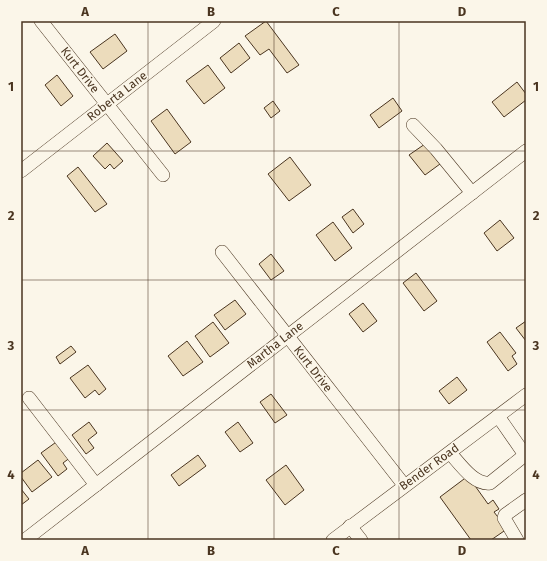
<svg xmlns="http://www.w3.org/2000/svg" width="547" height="561" font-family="'Fira Sans',sans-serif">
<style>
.building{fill:#ecdcbc;stroke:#4a3520}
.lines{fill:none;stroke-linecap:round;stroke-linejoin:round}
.minor-casing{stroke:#4a3520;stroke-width:14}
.minor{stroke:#fbf6e9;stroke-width:13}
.grid{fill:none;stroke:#4a3520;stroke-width:1;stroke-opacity:0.55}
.labels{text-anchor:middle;stroke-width:3;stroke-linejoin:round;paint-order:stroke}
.street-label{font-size:12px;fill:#4a3520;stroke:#fbf6e9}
.neatline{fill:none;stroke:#4a3520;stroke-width:1.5}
.grid-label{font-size:13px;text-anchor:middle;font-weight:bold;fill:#4a3520}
</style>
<rect width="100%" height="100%" fill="#fbf6e9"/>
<g class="building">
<path d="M266 21 299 65 287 73 269 49 260 55 245 36Z"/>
<path d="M115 34 127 51 103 69 90 52Z"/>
<path d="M239 43 250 58 231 73 220 58Z"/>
<path d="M208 65 225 88 204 104 186 81Z"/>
<path d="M57 75 73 96 61 106 45 85Z"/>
<path d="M517 82 526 94V100L504 117 492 102Z"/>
<path d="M393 98 402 111 379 128 370 115Z"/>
<path d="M273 101 280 111 271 118 264 108Z"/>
<path d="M167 109 191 142 175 154 151 121Z"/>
<path d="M107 143 123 161 114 169 110 164 105 169 93 156Z"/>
<path d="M425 144 440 164 425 175 409 155Z"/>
<path d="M290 157 311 185 289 201 268 174Z"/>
<path d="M78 167 107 204 95 212 67 176Z"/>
<path d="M353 209 364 224 353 233 342 217Z"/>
<path d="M500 220 514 238 497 251 484 233Z"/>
<path d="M333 222 352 248 335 261 316 235Z"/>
<path d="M271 254 284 271 271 280 259 264Z"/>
<path d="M416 273 437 301 424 311 403 283Z"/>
<path d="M235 300 246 314 225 330 214 315Z"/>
<path d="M363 303 377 321 363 332 349 314Z"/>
<path d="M526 321V341L516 328Z"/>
<path d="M213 322 229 343 210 357 195 336Z"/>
<path d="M500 332 516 353 512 356 517 364 508 371 487 342Z"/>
<path d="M187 341 203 362 183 376 168 356Z"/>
<path d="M71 346 76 352 60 364 56 357Z"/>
<path d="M88 365 106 389 99 395 95 390 85 398 70 378Z"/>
<path d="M457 377 467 390 449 404 439 391Z"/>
<path d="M271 394 287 415 275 423 260 402Z"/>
<path d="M89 422 97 433 88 440 94 448 86 454 72 435Z"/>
<path d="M238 422 253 443 240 452 225 432Z"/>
<path d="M59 440 71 457 63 463 67 469 58 476 41 453Z"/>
<path d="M198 455 206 466 179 486 171 475Z"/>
<path d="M38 460 52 477 32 492 21 477V473Z"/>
<path d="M286 465 304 490 285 505 266 480Z"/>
<path d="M468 476 488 504 493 500 499 509 494 512 507 529 491 540H471L440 497Z"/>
<path d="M21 489 29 499 21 505Z"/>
</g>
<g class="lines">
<g class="minor-casing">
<g id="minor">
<path d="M41 21 163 175"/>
<path d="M413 125 436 149 472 193"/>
<path d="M21 171 214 21"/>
<path d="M222 252 404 485"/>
<path d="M29 398 96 485"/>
<path d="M450 453C460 464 474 485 490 483L525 455 498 416"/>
<path d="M350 526 361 540"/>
<path d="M25 540 526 151"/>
<path d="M333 540 526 395"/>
<path d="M517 540 504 518 505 515 526 500"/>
</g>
</g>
<use href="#minor" class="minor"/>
</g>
<path class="grid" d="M148 21V540M274 21V540M399 21V540M21 151H526M21 280H526M21 410H526"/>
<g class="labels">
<g class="street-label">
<text transform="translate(80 70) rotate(52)" y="4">Kurt Drive</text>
<text transform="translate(117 96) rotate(-38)" y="4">Roberta Lane</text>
<text transform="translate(275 345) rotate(-38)" y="4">Martha Lane</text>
<text transform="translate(313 369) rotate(52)" y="4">Kurt Drive</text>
<text transform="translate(429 467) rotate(-36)" y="4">Bender Road</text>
</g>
</g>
<rect width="547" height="561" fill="none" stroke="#fbf6e9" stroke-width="44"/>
<rect x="22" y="22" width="503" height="517" class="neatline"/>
<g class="grid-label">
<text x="85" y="16">A</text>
<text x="211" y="16">B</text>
<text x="336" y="16">C</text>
<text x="462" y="16">D</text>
<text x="11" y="91">1</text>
<text x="536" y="91">1</text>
<text x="11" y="220">2</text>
<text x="536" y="220">2</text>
<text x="11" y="350">3</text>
<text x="536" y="350">3</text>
<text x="11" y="479">4</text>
<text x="536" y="479">4</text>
<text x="85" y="555">A</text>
<text x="211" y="555">B</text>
<text x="336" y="555">C</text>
<text x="462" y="555">D</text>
</g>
</svg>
